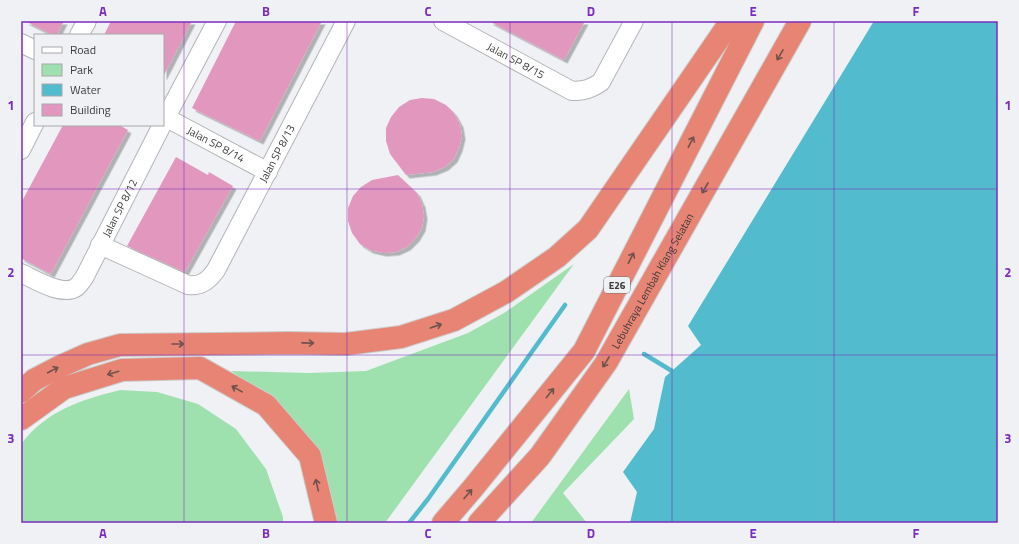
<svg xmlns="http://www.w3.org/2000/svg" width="1019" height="544" font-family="'Titillium Web',sans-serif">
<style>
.green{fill:#9ee1ae}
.water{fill:#52bbce}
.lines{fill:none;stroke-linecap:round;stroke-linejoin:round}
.stream{stroke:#52bbce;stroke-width:4.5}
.building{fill:#e298be;filter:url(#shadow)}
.street-casing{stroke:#b4b5b8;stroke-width:20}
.highway-casing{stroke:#ccc;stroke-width:24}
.street{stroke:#fff;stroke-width:18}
.highway{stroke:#e78474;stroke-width:22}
.oneway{stroke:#6f514d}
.grid{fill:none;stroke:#7b2cbf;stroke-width:1;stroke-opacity:0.55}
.labels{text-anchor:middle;stroke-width:3.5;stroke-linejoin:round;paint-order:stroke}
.shield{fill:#f0f1f4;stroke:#717273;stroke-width:1}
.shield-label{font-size:10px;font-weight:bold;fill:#3b3b3c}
.street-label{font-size:11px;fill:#3b3b3c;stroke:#f0f1f4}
.neatline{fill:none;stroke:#7b2cbf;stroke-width:1.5}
.grid-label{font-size:13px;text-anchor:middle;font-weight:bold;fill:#7b2cbf}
</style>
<defs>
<filter id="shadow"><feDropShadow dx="3.5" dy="3.5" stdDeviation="0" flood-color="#0004"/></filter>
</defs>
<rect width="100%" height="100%" fill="#f0f1f4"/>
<g class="green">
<path d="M574 264 385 523H333L271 400 231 371 308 373 366 371 468 333 504 313Z"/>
<path d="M629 389 634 419 563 493 587 523H531Z"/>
<path d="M120 390 157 392 198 404 236 429 266 469 283 517V523H21V444C47 410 81 400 120 390Z"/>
</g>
<path class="water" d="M874 21H998V523H630L637 492 623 472 654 429 665 377 701 345 688 326Z"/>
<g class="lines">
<g class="stream">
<path d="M644 354 672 371"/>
<path d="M409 523 428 499 565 305"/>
</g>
</g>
<g class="building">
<path d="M25 21H64L57 35H53Z"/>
<path d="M111 21H192L163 77V35H104Z"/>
<path d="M236 21H322L260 141 192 108Z"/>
<path d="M489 21H585L564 60Z"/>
<path d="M422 98 434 99 446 105 454 113 460 124 462 136 459 148 454 159 445 167 433 172 406 175 390 154 386 141V128L391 117 399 107 410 100Z"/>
<path d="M63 125H119L128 130 51 274 21 258V203Z"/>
<path d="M176 157 208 175 209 172 233 186 185 272 127 246Z"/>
<path d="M398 175 417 193 422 204 424 216 422 228 416 238 407 247 396 252 383 253 370 250 360 244 352 233 348 221V208L353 196 361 187 372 180Z"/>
</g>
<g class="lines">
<g class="street-casing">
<g id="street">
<path id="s1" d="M443 21 572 91C584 91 591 89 601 82L634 21"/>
<path d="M79 35 87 21"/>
<path d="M21 43 35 50"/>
<path id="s2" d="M163 116 268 172"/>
<path d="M163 123 217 21"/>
<path d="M21 150 35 122"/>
<path id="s3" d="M100 245 188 285C201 287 209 280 216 270L346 21"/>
<path id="s4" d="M21 273C34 279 61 296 75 288 79 286 81 281 84 278L162 125"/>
</g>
</g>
<g class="highway-casing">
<g id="highway">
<path d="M21 392 34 380 59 367 88 354 120 345 288 343 346 344 401 337 454 320 506 292 557 257 588 229 731 21"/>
<path d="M21 419 64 388 122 370 200 368 266 405 310 456 326 523"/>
<path d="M443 523 473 488 584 351 753 21"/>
<path id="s5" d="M479 523 540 456 606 363 800 21"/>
</g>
</g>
<use href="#street" class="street"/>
<use href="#highway" class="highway"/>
</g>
<defs><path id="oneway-shaft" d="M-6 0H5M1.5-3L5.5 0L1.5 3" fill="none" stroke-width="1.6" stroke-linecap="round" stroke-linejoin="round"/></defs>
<g class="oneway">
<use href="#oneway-shaft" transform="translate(780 55) rotate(120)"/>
<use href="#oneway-shaft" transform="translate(691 142) rotate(-63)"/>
<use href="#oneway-shaft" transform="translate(705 188) rotate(120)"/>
<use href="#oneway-shaft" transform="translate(631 258) rotate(-63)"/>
<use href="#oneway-shaft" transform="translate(436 326) rotate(-19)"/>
<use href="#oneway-shaft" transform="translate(308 343) rotate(1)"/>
<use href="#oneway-shaft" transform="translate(178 344)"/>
<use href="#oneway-shaft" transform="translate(606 362) rotate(122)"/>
<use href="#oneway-shaft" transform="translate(53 370) rotate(-28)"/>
<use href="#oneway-shaft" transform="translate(113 373) rotate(163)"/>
<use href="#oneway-shaft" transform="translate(237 389) rotate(-151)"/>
<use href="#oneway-shaft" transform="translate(550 393) rotate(-51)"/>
<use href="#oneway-shaft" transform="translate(317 485) rotate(-103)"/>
<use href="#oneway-shaft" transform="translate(468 494) rotate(-49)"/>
</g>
<path class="grid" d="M184 21V523M347 21V523M510 21V523M672 21V523M834 21V523M21 189H998M21 355H998"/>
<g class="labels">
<rect class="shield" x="604" y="277" width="26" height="16" rx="3"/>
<g class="shield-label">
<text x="617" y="289">E26</text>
</g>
<g class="street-label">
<text dy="4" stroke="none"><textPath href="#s1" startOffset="83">Jalan SP 8/15</textPath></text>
<text dy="4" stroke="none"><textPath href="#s2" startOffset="60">Jalan SP 8/14</textPath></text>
<text dy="4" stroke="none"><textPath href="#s3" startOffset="262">Jalan SP 8/13</textPath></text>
<text dy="4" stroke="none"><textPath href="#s4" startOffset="150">Jalan SP 8/12</textPath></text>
<text dy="4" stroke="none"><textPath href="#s5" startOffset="299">Lebuhraya Lembah Klang Selatan</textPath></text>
</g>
</g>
<rect width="1019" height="544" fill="none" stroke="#f0f1f4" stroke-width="44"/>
<rect x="34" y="34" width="130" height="92" fill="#f0f1f4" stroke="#a8a8aa"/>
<rect x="42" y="47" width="20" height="6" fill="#ffffff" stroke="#a8a8aa"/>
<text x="70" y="54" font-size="12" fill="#3b3b3c">Road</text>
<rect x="42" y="64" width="20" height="12" fill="#9ee1ae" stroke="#a8a8aa"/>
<text x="70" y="74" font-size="12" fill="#3b3b3c">Park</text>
<rect x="42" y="84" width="20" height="12" fill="#52bbce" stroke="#a8a8aa"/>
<text x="70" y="94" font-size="12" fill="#3b3b3c">Water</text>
<rect x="42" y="104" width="20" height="12" fill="#e298be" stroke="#a8a8aa"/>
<text x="70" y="114" font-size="12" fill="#3b3b3c">Building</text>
<rect x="22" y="22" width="975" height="500" class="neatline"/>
<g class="grid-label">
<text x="103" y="16">A</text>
<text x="266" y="16">B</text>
<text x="428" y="16">C</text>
<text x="591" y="16">D</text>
<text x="753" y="16">E</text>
<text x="916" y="16">F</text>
<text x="11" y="110">1</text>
<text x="1008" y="110">1</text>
<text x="11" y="277">2</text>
<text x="1008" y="277">2</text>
<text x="11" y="443">3</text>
<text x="1008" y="443">3</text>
<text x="103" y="538">A</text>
<text x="266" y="538">B</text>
<text x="428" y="538">C</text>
<text x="591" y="538">D</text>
<text x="753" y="538">E</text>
<text x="916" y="538">F</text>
</g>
</svg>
